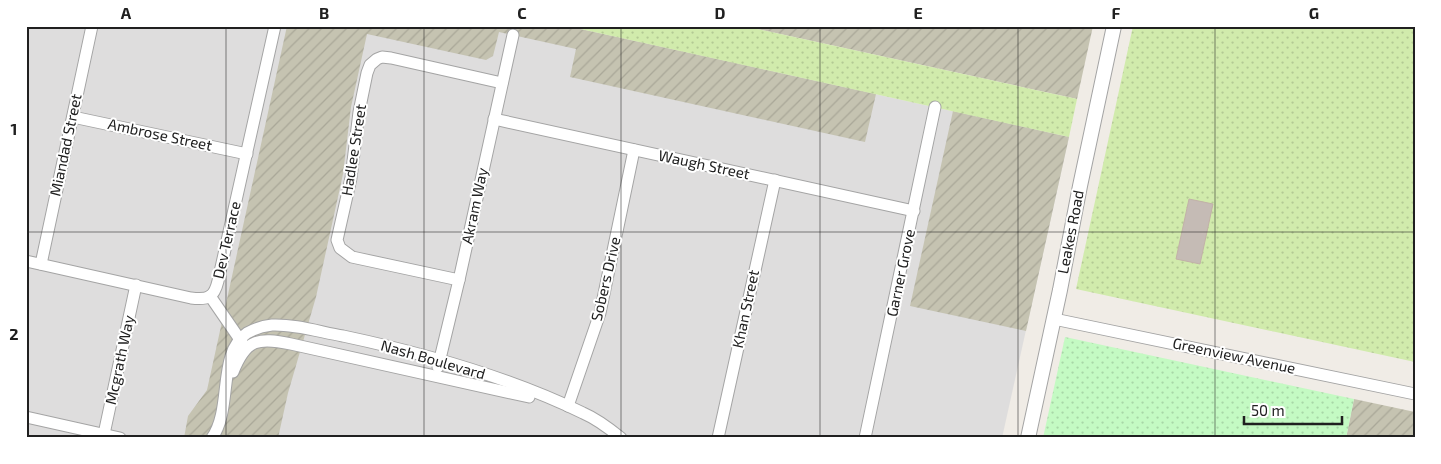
<svg xmlns="http://www.w3.org/2000/svg" width="1441" height="464" font-family="'Exo 2',sans-serif">
<style>
.residential{fill:#dedddd}
.construction{fill:url(#construction-furrows)}
.grass{fill:url(#grass-dots)}
.park{fill:url(#park-dots)}
.building{fill:#c5bbb5;stroke:#c2b1a8}
.lines{fill:none;stroke-linecap:round;stroke-linejoin:round}
.minor-casing{stroke:#a4a4a4;stroke-width:13}
.tertiary-casing{stroke:#a4a4a4;stroke-width:16}
.minor{stroke:#fff;stroke-width:11}
.tertiary{stroke:#fff;stroke-width:14}
.grid{fill:none;stroke:#202020;stroke-width:1;stroke-opacity:0.55}
.labels{text-anchor:middle;stroke-width:4;stroke-linejoin:round;paint-order:stroke}
.street-label{font-size:15px;fill:#202020;stroke:#fff}
.neatline{fill:none;stroke:#202020;stroke-width:2}
.grid-label{font-size:16px;text-anchor:middle;font-weight:bold;fill:#202020}
</style>
<defs>
<pattern id="construction-furrows" width="10" height="10" patternUnits="userSpaceOnUse" patternTransform="scale(1.25)"><rect width="10" height="10" fill="#c5c3b1"/><path d="M-1 1l2-2M0 10L10 0M9 11l2-2" fill="none" stroke="#a9a798"/></pattern>
<pattern id="grass-dots" width="8" height="8" patternUnits="userSpaceOnUse" patternTransform="scale(1.25)"><rect width="8" height="8" fill="#d1ebac"/><path d="M2 2h.1M6 6h.1" fill="none" stroke="#b3c994" stroke-width="1.8" stroke-linecap="round"/></pattern>
<pattern id="park-dots" width="8" height="8" patternUnits="userSpaceOnUse" patternTransform="scale(1.25)"><rect width="8" height="8" fill="#c4fac3"/><path d="M2 2h.1M6 6h.1" fill="none" stroke="#a8d6a7" stroke-width="1.8" stroke-linecap="round"/></pattern>
</defs>
<rect width="100%" height="100%" fill="#f0ece6"/>
<path class="residential" d="M26 26H567L1069 137 1002 438H26Z"/>
<g class="construction">
<path d="M287 26H567L876 94 865 142 570 77 576 49 499 32 493 56 486 60 367 34 351 107 343 174 316 297 288 393 278 438H184L188 416 207 390Z"/>
<path d="M744 26H1093L1077 99Z"/>
<path d="M953 111 1069 137 1026 331 910 306Z"/>
<path d="M1354 399 1415 412V438H1346Z"/>
</g>
<g class="grass">
<path d="M567 26H744L1077 99 1069 137Z"/>
<path d="M1133 26H1415V362L1076 289Z"/>
</g>
<path class="park" d="M1065 337 1354 399 1346 438H1043Z"/>
<path class="building" d="M1189 199 1213 204 1200 264 1176 259Z"/>
<g class="lines">
<g class="minor-casing">
<g id="minor">
<path d="M73 117 247 154"/>
<path d="M494 119 914 211"/>
<path d="M26 261 191 298C208 300 214 298 218 281L275 26"/>
<path d="M41 264 92 26"/>
<path d="M459 280 352 257 340 248 337 240 351 178 359 112 367 73 370 65 377 59 382 57 391 58 502 83"/>
<path d="M210 296 243 344"/>
<path d="M1054 319 1415 394"/>
<path d="M438 367 459 280 513 35"/>
<path d="M233 372C246 339 258 337 291 344L529 397"/>
<path d="M568 406 600 313 634 150"/>
<path d="M26 417 120 438"/>
<path d="M104 434 136 285"/>
<path d="M212 438C233 408 217 353 247 333 254 329 263 326 272 325 295 324 320 332 343 336 423 353 509 377 583 413 597 419 610 429 621 438"/>
<path d="M718 438 775 180"/>
<path d="M865 438 935 107"/>
</g>
</g>
<g class="tertiary-casing">
<path id="tertiary" d="M1028 438 1060 290 1080 186 1114 26"/>
</g>
<use href="#minor" class="minor"/>
<use href="#tertiary" class="tertiary"/>
</g>
<path class="grid" d="M226 26V438M424 26V438M621 26V438M820 26V438M1018 26V438M1215 26V438M26 232H1415"/>
<g class="labels">
<g class="street-label">
<text transform="translate(160 135) rotate(12)" y="5">Ambrose Street</text>
<text transform="translate(66 145) rotate(-78)" y="5">Miandad Street</text>
<text transform="translate(354 150) rotate(-81)" y="5">Hadlee Street</text>
<text transform="translate(704 165) rotate(12)" y="5">Waugh Street</text>
<text transform="translate(475 206) rotate(-78)" y="5">Akram Way</text>
<text transform="translate(1071 232) rotate(-79)" y="5">Leakes Road</text>
<text transform="translate(227 240) rotate(-77)" y="5">Dev Terrace</text>
<text transform="translate(901 273) rotate(-78)" y="5">Garner Grove</text>
<text transform="translate(606 279) rotate(-77)" y="5">Sobers Drive</text>
<text transform="translate(746 309) rotate(-78)" y="5">Khan Street</text>
<text transform="translate(1234 356) rotate(12)" y="5">Greenview Avenue</text>
<text transform="translate(120 360) rotate(-78)" y="5">Mcgrath Way</text>
<text transform="translate(433 360) rotate(16)" y="5">Nash Boulevard</text>
</g>
</g>
<rect width="1441" height="464" fill="none" stroke="#ffffff" stroke-width="55"/>
<path d="M1244 416v8h98v-8" fill="none" stroke="#202020" stroke-width="2.5"/>
<text x="1251" y="416" font-size="15" fill="#202020" stroke="#ffffff" stroke-width="4" paint-order="stroke">50 m</text>
<rect x="28" y="28" width="1386" height="408" class="neatline"/>
<g class="grid-label">
<text x="126" y="19">A</text>
<text x="324" y="19">B</text>
<text x="522" y="19">C</text>
<text x="720" y="19">D</text>
<text x="918" y="19">E</text>
<text x="1116" y="19">F</text>
<text x="1314" y="19">G</text>
<text x="14" y="135">1</text>
<text x="14" y="340">2</text>
</g>
</svg>
